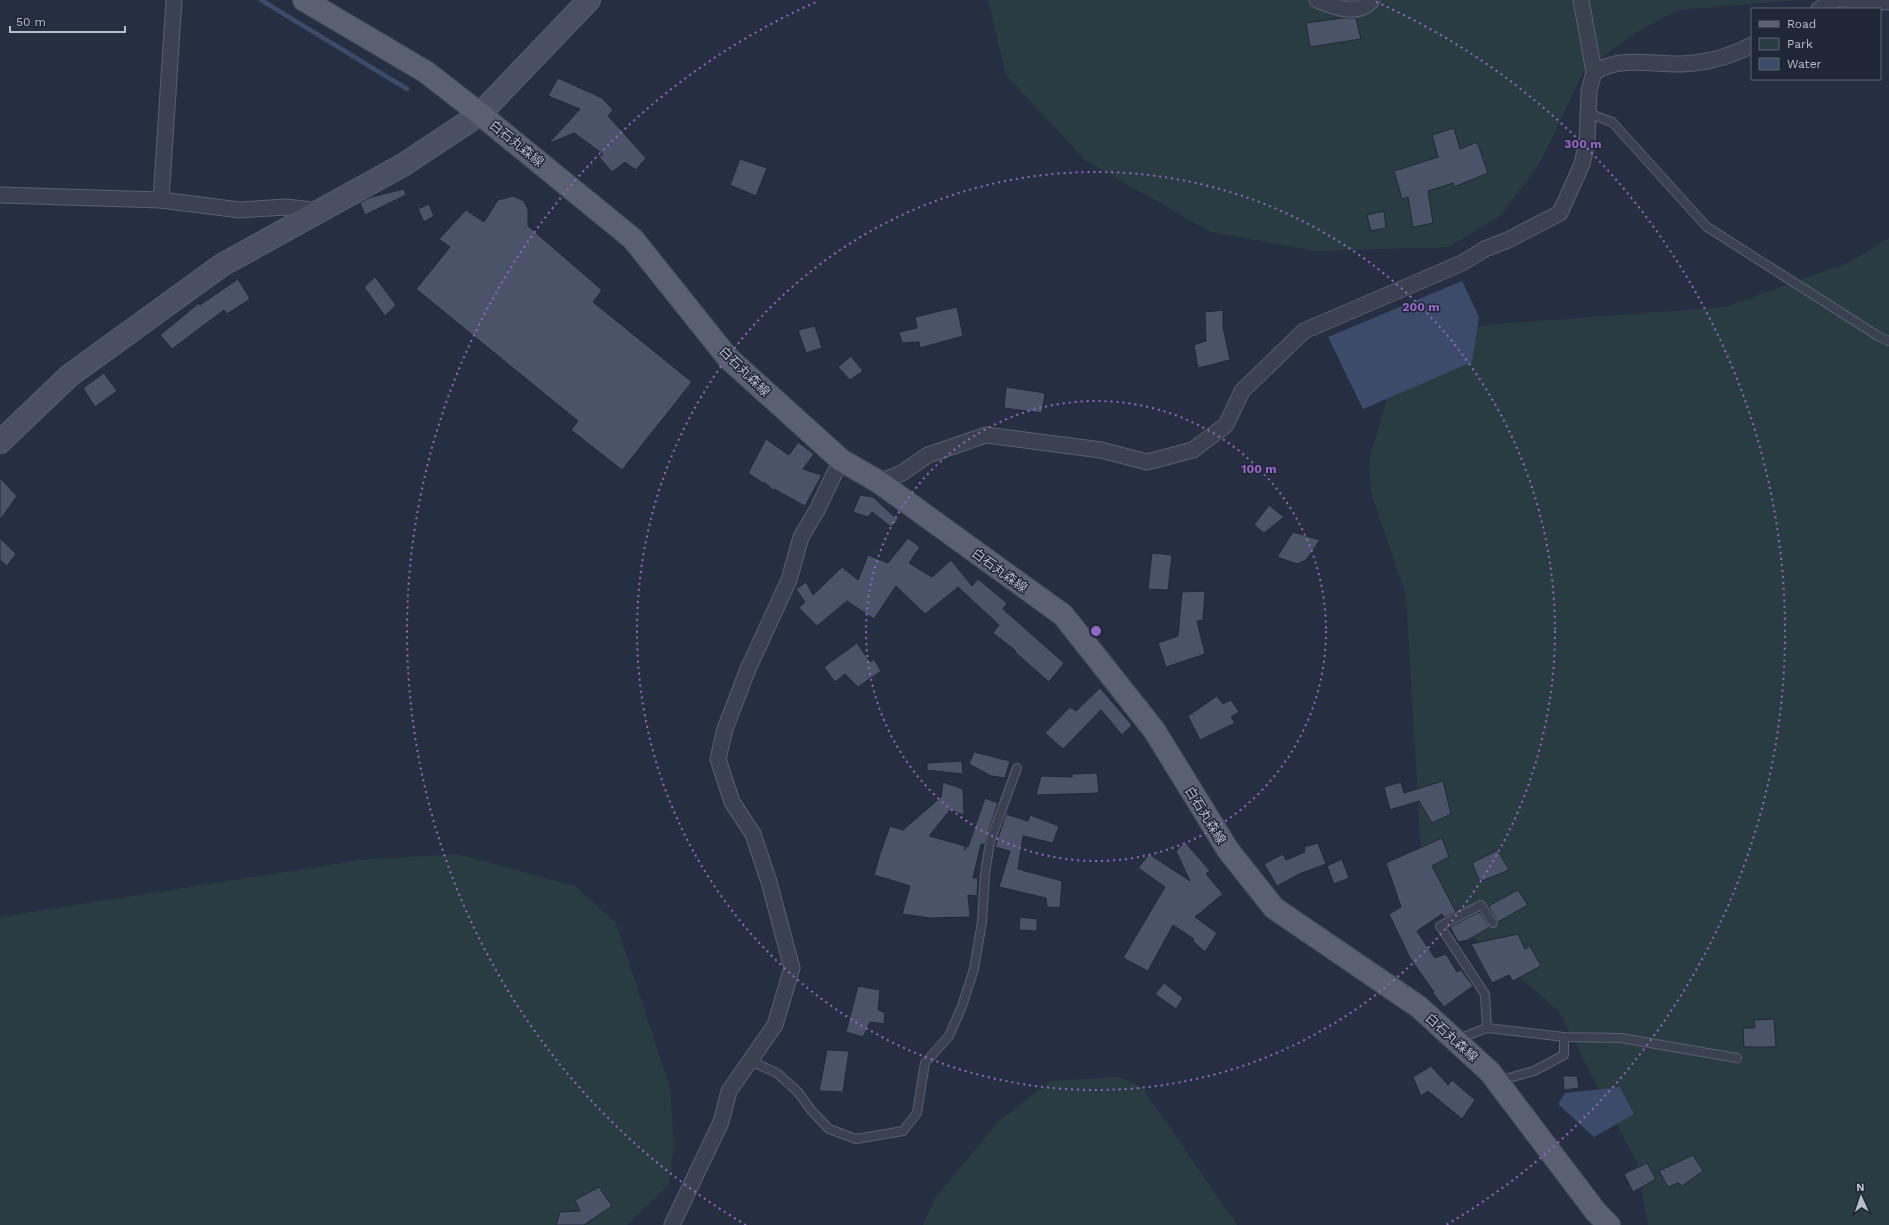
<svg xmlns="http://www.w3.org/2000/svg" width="1889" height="1225" font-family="'Work Sans','Noto Sans JP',sans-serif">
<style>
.green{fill:#293c42}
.water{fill:#3c4b69}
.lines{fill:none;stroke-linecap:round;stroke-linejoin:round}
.stream{stroke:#3c4b69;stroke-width:4.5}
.building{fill:#4b5368;stroke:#212838}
.lane-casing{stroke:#595f6e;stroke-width:10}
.street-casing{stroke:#595f6e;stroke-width:17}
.secondary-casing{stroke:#595f6e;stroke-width:24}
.primary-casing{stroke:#444a5a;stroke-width:24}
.lane{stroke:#3b4151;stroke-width:8}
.street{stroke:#3b4151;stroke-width:15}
.secondary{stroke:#495064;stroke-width:22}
.primary{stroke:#596071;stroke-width:22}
.ring{fill:none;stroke:#9366c4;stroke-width:2;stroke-dasharray:2 4}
.labels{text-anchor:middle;stroke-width:3;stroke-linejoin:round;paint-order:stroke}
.street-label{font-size:13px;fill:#b8bdcb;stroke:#1f2636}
.centre{fill:#9366c4;stroke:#1f2636;stroke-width:2}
.ring-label{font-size:12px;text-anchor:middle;font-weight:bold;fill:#9366c4;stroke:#1f2636;stroke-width:3;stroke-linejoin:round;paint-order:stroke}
</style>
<rect width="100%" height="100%" fill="#262f41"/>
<g class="green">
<path d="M988 0H1797L1677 10 1636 33 1584 70 1540 163 1501 215 1449 247 1316 251 1211 232 1085 160 1006 75Z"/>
<path d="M1889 238V1225H1648L1637 1163 1558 1010 1453 920 1421 855 1406 594 1371 493 1369 460 1404 341 1429 332 1499 324 1726 307 1849 262Z"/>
<path d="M457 854 575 886 616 923 670 1088 674 1145 669 1184 627 1225H0V917L361 860Z"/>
<path d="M1119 1077 1141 1086 1237 1225H923L935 1198 999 1121 1051 1081Z"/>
</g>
<g class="water">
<path d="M1462 281 1479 317 1472 362 1363 409 1328 337Z"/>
<path d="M1620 1087 1634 1114 1594 1137 1558 1104 1565 1093Z"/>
</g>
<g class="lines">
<path class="stream" d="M261 0 407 89"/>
</g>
<g class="building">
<path d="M1343 18H1356L1361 39 1310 47 1306 23Z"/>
<path d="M558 78 602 98 613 110 608 116 646 158 636 170 625 162 612 172 599 157 603 154 574 133 548 144 580 109 548 96Z"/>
<path d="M1454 128 1460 149 1477 142 1488 173 1454 187 1453 183 1428 191 1433 223 1413 227 1408 197 1402 199 1394 171 1438 157 1432 135Z"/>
<path d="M740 159 767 168 756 196 730 185Z"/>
<path d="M404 189 406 195 365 215 360 203 371 197Z"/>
<path d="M513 196 524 201 528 209V226L602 290 593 302 692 382 622 470 571 430 578 421 416 289 450 247 439 239 466 210 484 222 498 200Z"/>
<path d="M429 204 434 216 424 222 418 209Z"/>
<path d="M1384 211 1386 228 1371 231 1367 215Z"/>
<path d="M375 277 396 305 385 316 364 287Z"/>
<path d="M238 279 250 299 227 314 224 310 172 349 160 335 199 303 200 305Z"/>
<path d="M957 307 963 336 920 348 919 342 902 343 899 332 917 328 915 317Z"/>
<path d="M1223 310V327L1230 360 1198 368 1194 345 1206 341 1205 312Z"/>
<path d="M815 326 822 348 806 353 798 330Z"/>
<path d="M851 356 863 371 850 380 838 367Z"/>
<path d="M104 373 117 391 95 407 83 388Z"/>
<path d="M1006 387 1045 393 1042 413 1004 408Z"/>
<path d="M766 439 789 455 798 442 814 454 803 469 822 475 805 506 774 489 773 490 764 482 763 483 748 473Z"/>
<path d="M0 478 17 496 0 520Z"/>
<path d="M860 495 873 497 898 520 891 527 872 512 868 517 853 512Z"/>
<path d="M1269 505 1284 517 1264 533 1254 525Z"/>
<path d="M1293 532 1320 540 1306 560 1297 564 1277 557Z"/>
<path d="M0 538 16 554 7 566 0 560Z"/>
<path d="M908 538 920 547 909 563 932 577 951 560 972 586 978 579 1007 603 1003 609 1064 663 1049 682 1015 652 1016 651 993 633 999 625 958 587 925 614 896 586 874 619 847 601 817 626 799 608 805 602 796 589 806 582 813 595 842 567 858 580 868 555 888 563Z"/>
<path d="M1152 553 1172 555 1168 590 1148 589Z"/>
<path d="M1205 591 1203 620 1197 621 1205 654 1166 667 1158 643 1178 636 1182 592Z"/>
<path d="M857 643 870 662 874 659 881 671 858 687 845 674 835 682 824 667Z"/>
<path d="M1100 688 1132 725 1122 735 1101 710 1063 749 1045 733 1070 707 1076 711Z"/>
<path d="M1217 696 1223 704 1231 700 1239 712 1231 717 1235 723 1200 740 1188 716Z"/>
<path d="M974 752 1010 761 1005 778 991 776 969 764Z"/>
<path d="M962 761 963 774 927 770V763Z"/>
<path d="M1097 773 1099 793 1036 795 1041 776 1072 777V774Z"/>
<path d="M1443 781 1451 814 1432 823 1419 801 1390 810 1384 787 1401 782 1404 793Z"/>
<path d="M943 782 963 789 964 815 950 810 929 836 965 846V850L966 846 968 847 985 798 998 803 984 845 981 844 973 878H978L977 896 968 895 970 917 930 918 902 914 910 886 874 875 880 854 890 826 903 830 941 797Z"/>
<path d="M1006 814 1028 821 1030 815 1059 826 1053 843 1023 836 1018 869 1062 881 1060 908 1047 907 1046 898 999 887 1010 851 995 847Z"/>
<path d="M1442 838 1449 857 1432 866 1456 912 1444 918 1442 914 1417 931 1435 958 1446 954 1457 972 1461 970 1473 986 1444 1007 1433 993 1434 992 1410 958 1389 914 1401 907 1386 863Z"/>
<path d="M1185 842 1210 871 1206 874 1223 894 1195 917 1217 933 1205 952 1193 941 1194 939 1173 925 1148 971 1123 958 1165 887 1138 868 1149 854 1190 881 1176 851Z"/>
<path d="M1318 843 1326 864 1299 874 1277 886 1264 864 1283 854 1286 860 1305 852 1304 847Z"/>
<path d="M1498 850 1509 870 1480 882 1472 863Z"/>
<path d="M1342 859 1349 878 1334 884 1327 866Z"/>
<path d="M1518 890 1528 905 1498 922 1489 907 1490 905Z"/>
<path d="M1479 912 1490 927 1468 940 1458 942 1450 927Z"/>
<path d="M1020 917 1037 919V931L1019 930Z"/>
<path d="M1518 934 1525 949 1530 946 1541 966 1513 981 1509 975 1492 983 1471 944Z"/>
<path d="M1164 983 1183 998 1176 1009 1155 994Z"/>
<path d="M858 986 880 990 878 1010 885 1013 884 1024 870 1022 863 1037 846 1032Z"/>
<path d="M1774 1019 1776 1047H1744L1743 1028H1755L1754 1020Z"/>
<path d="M827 1050 849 1051 843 1092 819 1091Z"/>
<path d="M1431 1066 1448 1085 1452 1080 1475 1100 1462 1119 1428 1091 1421 1096 1413 1077Z"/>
<path d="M1563 1076H1577L1579 1088 1564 1090Z"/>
<path d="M1693 1155 1703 1171 1682 1186 1678 1183 1668 1187 1659 1171Z"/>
<path d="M1647 1163 1656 1179 1633 1192 1624 1174Z"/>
<path d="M599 1187 612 1206 584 1225H556L560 1212 580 1211 575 1200Z"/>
</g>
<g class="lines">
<g class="lane-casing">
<g id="lane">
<path d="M1588 113 1612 122 1707 227 1878 336 1889 341"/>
<path d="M1487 1028 1485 994 1440 926 1481 905 1493 923"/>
<path d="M1458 1039 1487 1028 1564 1037 1621 1038 1737 1058"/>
<path d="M750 1061 777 1073 798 1092 811 1110 829 1129 856 1139 903 1131 917 1113 925 1063 949 1036 962 1006 974 969 982 922 985 874 990 842 1017 768"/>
<path d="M1498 1081 1534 1071 1564 1055V1037"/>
</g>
</g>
<g class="street-casing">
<g id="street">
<path d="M1317 0C1334 7 1358 17 1372 0"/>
<path d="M1846 0 1861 2H1889"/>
<path d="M1819 9 1836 0"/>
<path d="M1594 72C1628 53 1658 68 1694 63 1713 61 1735 54 1752 45"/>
<path d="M0 195 161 200 240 210 286 207 321 211"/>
<path d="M161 200 174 0"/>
<path d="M879 482 902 473 928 455 986 435 1101 450 1147 462 1193 450 1226 425 1242 391 1304 331 1462 263 1485 249 1508 240 1560 213 1582 164 1587 142 1589 91 1594 72 1581 0"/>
<path d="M672 1225 721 1122 729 1091 775 1025 792 968 769 882 753 834 732 802 718 759 725 729 748 669 789 580 801 537 817 510 841 460"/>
</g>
</g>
<g class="secondary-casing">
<path id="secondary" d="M0 442 69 376 222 265 403 165 480 114 589 0"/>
</g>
<g class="primary-casing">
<path id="primary" d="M304 0 426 72 480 114 633 239 728 358 841 460 879 482 1063 615 1154 730 1228 850 1274 908 1419 1007 1490 1072 1596 1212 1609 1225"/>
</g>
<use href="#lane" class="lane"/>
<use href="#street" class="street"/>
<use href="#secondary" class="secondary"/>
<use href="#primary" class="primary"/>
</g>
<g class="ring">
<circle cx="1096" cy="631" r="230"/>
<circle cx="1096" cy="631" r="459"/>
<path d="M746 1225A689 689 0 0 1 816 2M1376 2A689 689 0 0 1 1446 1225"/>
</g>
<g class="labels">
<g class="street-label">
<text transform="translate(517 143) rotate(39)" y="5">白石丸森線</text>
<text transform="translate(745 371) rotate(44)" y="5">白石丸森線</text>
<text transform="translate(1000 570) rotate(36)" y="5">白石丸森線</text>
<text transform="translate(1206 815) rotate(58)" y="5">白石丸森線</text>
<text transform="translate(1452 1037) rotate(42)" y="5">白石丸森線</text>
</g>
</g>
<circle cx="1096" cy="631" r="6" class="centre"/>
<g class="ring-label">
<text x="1583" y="148">300 m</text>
<text x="1421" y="311">200 m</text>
<text x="1259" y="473">100 m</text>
</g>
<rect x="1751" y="8" width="130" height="72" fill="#1f2636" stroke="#5c6272"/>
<rect x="1759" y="21" width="20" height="6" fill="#596071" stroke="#5c6272"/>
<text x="1787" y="28" font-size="12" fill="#b8bdcb">Road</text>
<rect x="1759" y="38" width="20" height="12" fill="#293c42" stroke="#5c6272"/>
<text x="1787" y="48" font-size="12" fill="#b8bdcb">Park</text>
<rect x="1759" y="58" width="20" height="12" fill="#3c4b69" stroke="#5c6272"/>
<text x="1787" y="68" font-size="12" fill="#b8bdcb">Water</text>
<g transform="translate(1861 1197) rotate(357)" stroke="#1f2636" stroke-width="3" paint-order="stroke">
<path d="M0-3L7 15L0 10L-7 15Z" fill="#b8bdcb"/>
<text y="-6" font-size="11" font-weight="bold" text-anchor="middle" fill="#b8bdcb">N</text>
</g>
<path d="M10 26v6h115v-6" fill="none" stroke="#b8bdcb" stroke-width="2"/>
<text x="16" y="26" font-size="12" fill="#b8bdcb" stroke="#1f2636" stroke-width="3" paint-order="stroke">50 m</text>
</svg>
